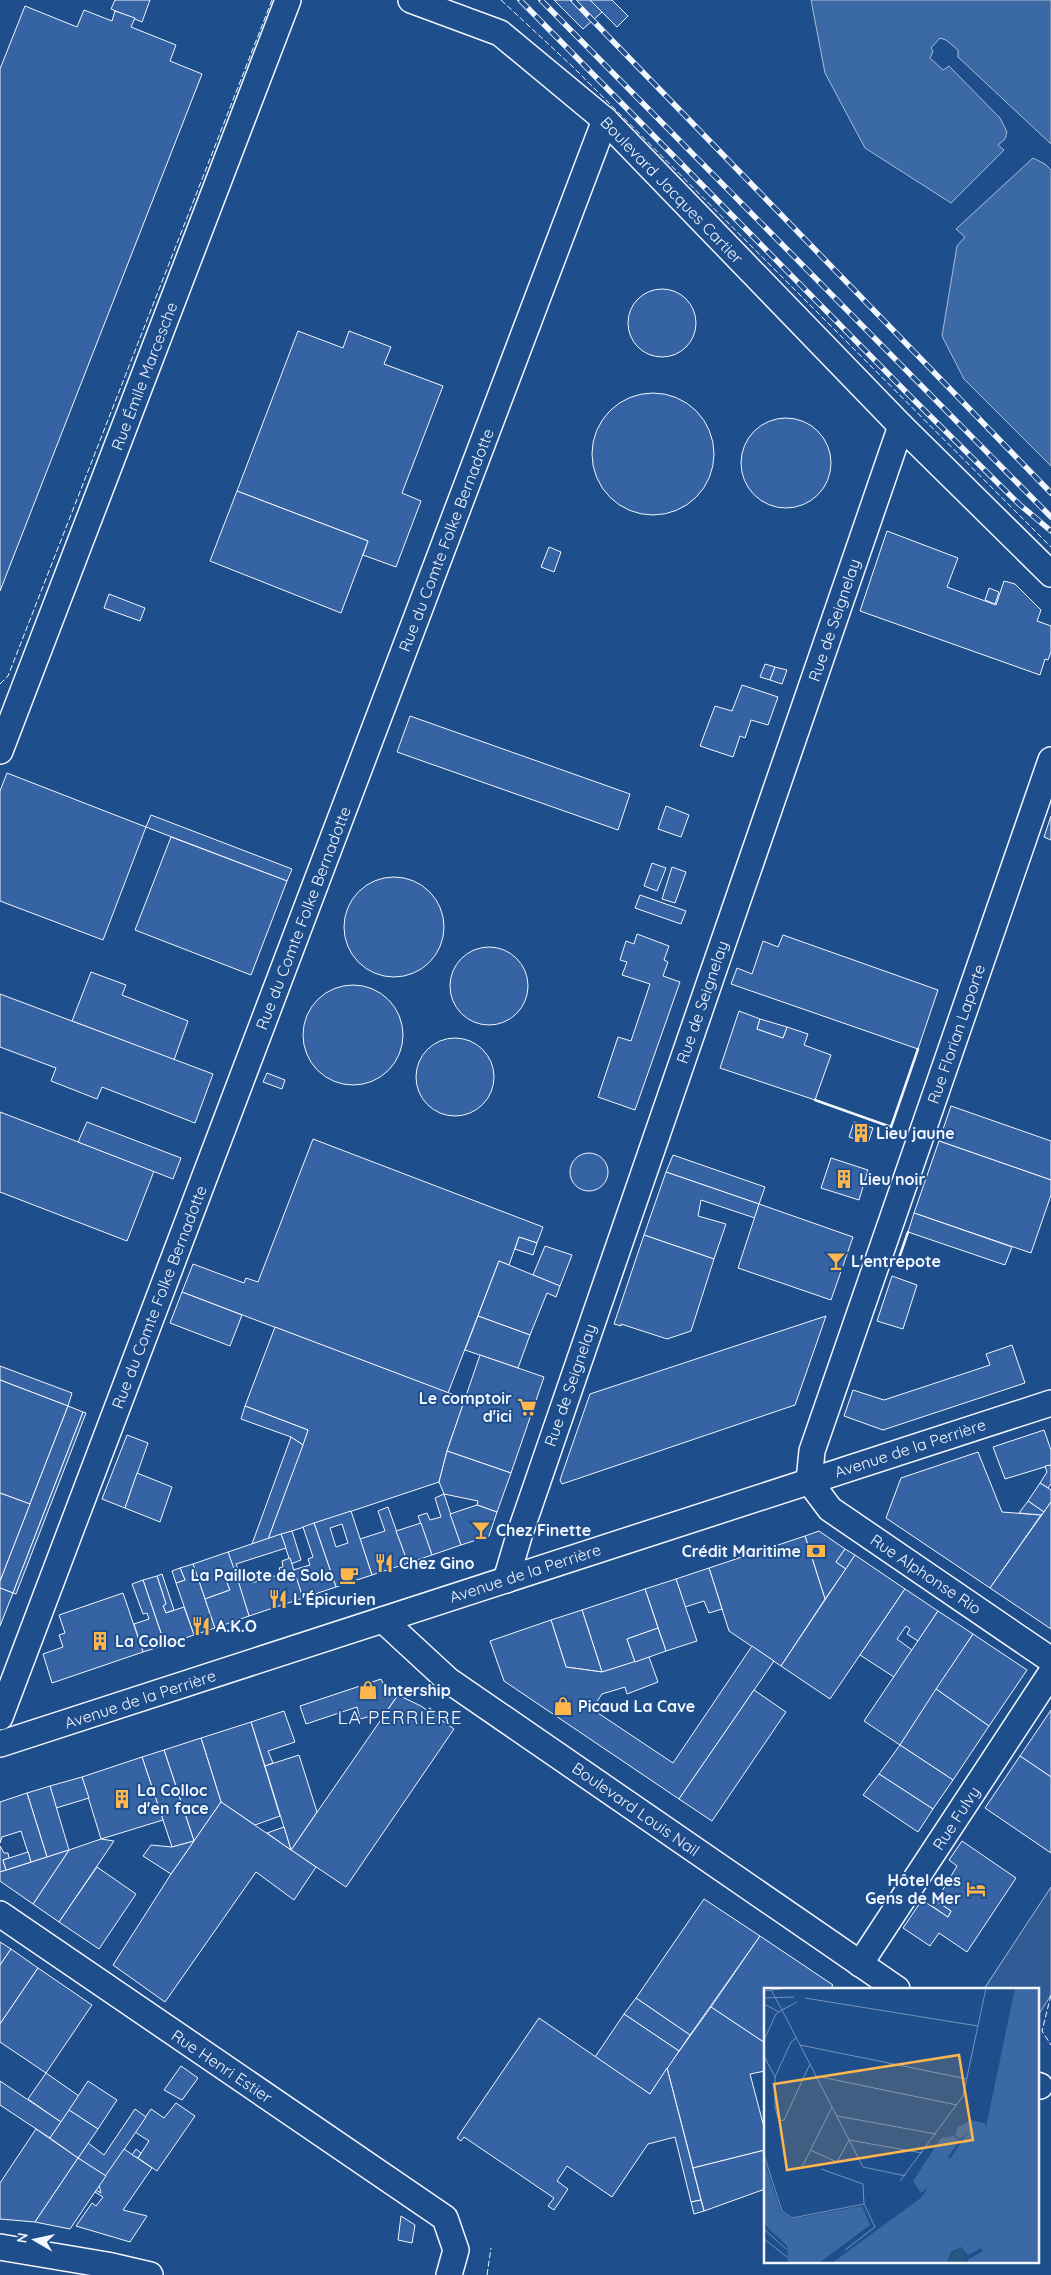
<svg xmlns="http://www.w3.org/2000/svg" width="1051" height="2275" font-family="Quicksand,sans-serif">
<style>
.parking{fill:#305b95;stroke:#a8bbd7}
.water{fill:#3b69a3;stroke:#a8bbd7}
.building{fill:#3563a3;stroke:#f2f6ff;fill-rule:evenodd}
.lines{fill:none;stroke-linecap:round;stroke-linejoin:round}
.minor-casing{stroke:#f2f6ff;stroke-width:28}
.minor{stroke:#1f4e8c;stroke-width:25}
.rail-casing{stroke:#f2f6ff;stroke-width:5.5}
.rail{stroke:#1f4e8c;stroke-width:4;stroke-dasharray:11;stroke-linecap:butt}
.fence{stroke:#f2f6ff;stroke-width:1;stroke-dasharray:6 2.5;stroke-linecap:butt}
.wall{stroke:#f2f6ff;stroke-width:2.5}
.labels{text-anchor:middle;stroke-width:4;stroke-linejoin:round;paint-order:stroke}
.street-label{font-size:16px;fill:#f2f6ff;stroke:#1f4e8c}
.poi-label{font-size:16px;font-weight:bold;fill:#f2f6ff;stroke:#1f4e8c;text-anchor:start}
.quarter-label{font-size:19px;letter-spacing:1px;fill:#f2f6ff;stroke:#1f4e8c}
.inset-river{fill:none;stroke:#3b69a3;stroke-width:2.5}
.inset-road{fill:none;stroke:#7391ba;stroke-width:1}
.view{fill:#ffb74d;fill-opacity:0.15;stroke:#ffb74d;stroke-width:2.5}
.inset-edge{fill:none;stroke:#f2f6ff;stroke-width:2.5}
</style>
<rect width="100%" height="100%" fill="#1f4e8c"/>
<path class="parking" d="M1051 1887V1995L1037 2017V1989H984Z"/>
<g class="water">
<path d="M811 0H1051V144L958 57V50L946 40 940 38 931 48 933 51 930 58 943 70 949 66 1000 118 1007 132 1005 139 998 145 1004 150 951 203 865 148 825 73Z"/>
<path d="M1033 158 1045 164 1051 170V466L964 379 942 336 957 246 965 237 956 229Z"/>
</g>
<g class="building">
<path d="M115 0H150L142 22 111 9Z"/>
<path d="M554 0H590L602 12 583 29Z"/>
<path d="M590 0H612L628 16 617 27Z"/>
<path d="M25 6 77 27 84 10 112 21 115 11 135 18 131 27 176 45 170 61 202 74 0 591V69Z"/>
<circle cx="662" cy="323" r="34"/>
<path d="M298 331 343 348 349 331 391 347 384 364 443 386 402 493 421 501 396 567 363 555 368 541 237 491Z"/>
<circle cx="653" cy="454" r="61"/>
<circle cx="786" cy="463" r="45"/>
<path d="M237 491 368 541 341 613 210 561Z"/>
<path d="M887 531 958 558 947 587 996 605 1004 581 1015 584 1041 610 1037 621 1051 626V652L1048 660 1045 659 1040 675 860 611Z"/>
<path d="M549 547 561 552 554 572 541 567Z"/>
<path d="M989 588 999 592 995 604 985 600Z"/>
<path d="M109 594 145 608 140 621 104 608Z"/>
<path d="M765 664 775 667 770 680 760 677Z"/>
<path d="M775 667 787 670 782 684 770 680Z"/>
<path d="M742 685 778 697 768 725 751 720 745 738 740 736 733 757 700 746 715 706 732 711Z"/>
<path d="M410 716 630 794 618 830 397 752Z"/>
<path d="M7 773 146 827 103 940 0 901V791Z"/>
<path d="M666 806 689 815 681 837 658 829Z"/>
<path d="M151 815 292 869 287 881 146 827Z"/>
<path d="M1051 816V840L1044 837Z"/>
<path d="M171 837 287 881 251 975 135 930Z"/>
<path d="M652 863 666 868 657 891 644 886Z"/>
<path d="M672 867 686 872 675 903 662 899Z"/>
<circle cx="394" cy="927" r="50"/>
<path d="M640 895 686 911 681 924 635 908Z"/>
<path d="M637 934 669 946 664 960 668 962 663 976 680 982 635 1110 598 1097 618 1037 631 1041 650 984 622 975 627 962 620 960 626 941 634 944Z"/>
<path d="M783 935 938 990 918 1049 731 984 737 968 752 974 763 941 778 947Z"/>
<circle cx="489" cy="986" r="39"/>
<path d="M91 972 126 985 122 995 188 1021 174 1060 72 1021Z"/>
<circle cx="353" cy="1035" r="50"/>
<path d="M0 994 213 1074 195 1123 102 1087 97 1099 51 1081 56 1068 0 1047Z"/>
<path d="M739 1011 760 1019 757 1029 783 1038 787 1027 808 1034 804 1045 831 1055 815 1100 720 1068Z"/>
<path d="M760 1019 787 1027 783 1038 757 1029Z"/>
<circle cx="455" cy="1077" r="39"/>
<path d="M267 1073 285 1080 282 1089 263 1082Z"/>
<path d="M951 1106 1051 1141V1180L939 1141Z"/>
<path d="M0 1112 154 1171 127 1241 0 1192Z"/>
<path d="M87 1122 181 1158 173 1179 78 1142Z"/>
<path d="M854 1122 873 1128 868 1143 849 1137Z"/>
<path d="M313 1139 543 1227 537 1243 519 1237 509 1265 499 1261 448 1393 182 1292 193 1264 244 1283 246 1278 258 1282Z"/>
<path d="M939 1141 1051 1180V1195L1031 1253 914 1213Z"/>
<circle cx="589" cy="1172" r="19"/>
<path d="M673 1155 765 1187 759 1204 666 1172Z"/>
<path d="M831 1158 868 1170 859 1200 821 1188Z"/>
<path d="M666 1172 759 1204 755 1218 701 1200 698 1216 726 1224 714 1259 644 1235Z"/>
<path d="M759 1204 853 1237 831 1300 738 1268Z"/>
<path d="M914 1213 1012 1247 1005 1265 908 1232Z"/>
<path d="M644 1235 714 1259 691 1331 667 1339 621 1324V1326L614 1324Z"/>
<path d="M519 1237 537 1243 533 1255 515 1249Z"/>
<path d="M545 1246 572 1255 560 1286 533 1275Z"/>
<path d="M499 1261 560 1286 556 1297 547 1293 530 1335 478 1316Z"/>
<path d="M892 1276 917 1285 903 1329 877 1321Z"/>
<path d="M182 1292 242 1315 230 1346 170 1323Z"/>
<path d="M478 1316 530 1335 518 1368 465 1350Z"/>
<path d="M826 1316 795 1405 562 1484 560 1480 590 1394Z"/>
<path d="M275 1327 465 1399 447 1451 439 1482 268 1539 308 1430 245 1406Z"/>
<path d="M1012 1345 1025 1383 883 1430 844 1416 853 1390 884 1400 990 1365 986 1354Z"/>
<path d="M480 1355 544 1377 511 1473 447 1451Z"/>
<path d="M0 1366 72 1393 68 1406 0 1380Z"/>
<path d="M0 1380 68 1406 30 1504 0 1493Z"/>
<path d="M68 1406 83 1412 13 1593 0 1588V1581Z"/>
<path d="M245 1406 308 1430 303 1445 291 1437 241 1419Z"/>
<path d="M83 1412 86 1413 16 1594 13 1593Z"/>
<path d="M1044 1430 1051 1450V1465L1005 1479 993 1447Z"/>
<path d="M127 1435 148 1443 125 1508 102 1499Z"/>
<path d="M291 1437 303 1445 268 1539 252 1544Z"/>
<path d="M447 1451 511 1473 497 1512 477 1505 478 1501 444 1494 439 1482Z"/>
<path d="M978 1452 1002 1512 1041 1515 990 1588 886 1518 901 1478Z"/>
<path d="M1051 1465V1484L1048 1488 1040 1483 1047 1472 1045 1466Z"/>
<path d="M137 1473 172 1487 160 1522 125 1508Z"/>
<path d="M1040 1483 1051 1490V1502L1044 1512 1028 1501Z"/>
<path d="M0 1493 30 1504 0 1581Z"/>
<path d="M444 1494 461 1545 432 1555 418 1516 427 1513 430 1520 441 1517 435 1498Z"/>
<path d="M1028 1501 1044 1512 1041 1515 1019 1513Z"/>
<path d="M1051 1502V1629L990 1588Z"/>
<path d="M477 1505 497 1512 489 1536 461 1545 450 1514Z"/>
<path d="M388 1507 408 1563 372 1575 360 1539 385 1531 378 1511Z"/>
<path d="M351 1511 372 1575 336 1587 314 1523ZM342 1524 348 1543 336 1547 330 1528Z"/>
<path d="M314 1523 336 1587 303 1598 293 1570 310 1565 308 1559 313 1557 303 1527Z"/>
<path d="M421 1523 432 1555 408 1563 396 1531Z"/>
<path d="M292 1531 301 1560 291 1564 281 1534Z"/>
<path d="M819 1531 845 1549 836 1562 846 1569 825 1599 805 1536Z"/>
<path d="M281 1534 286 1548 236 1564 240 1574 245 1572 248 1579 251 1578 252 1583 281 1574 279 1568 283 1567 282 1561 290 1558 303 1598 249 1616 228 1552Z"/>
<path d="M805 1536 825 1599 781 1666 729 1631 709 1568Z"/>
<path d="M845 1549 855 1555 846 1569 836 1562Z"/>
<path d="M228 1552 237 1577 226 1580 230 1590 205 1599 193 1564Z"/>
<path d="M855 1555 905 1589 830 1699 781 1666Z"/>
<path d="M193 1564 215 1628 194 1635 176 1583 185 1580 180 1568Z"/>
<path d="M180 1568 185 1580 176 1583 172 1571Z"/>
<path d="M709 1568 722 1609 709 1613 704 1601 685 1607 676 1579Z"/>
<path d="M162 1574 174 1610 166 1613 163 1606 166 1604 157 1576Z"/>
<path d="M157 1576 166 1604 163 1606 166 1613 184 1607 194 1635 165 1645 143 1580Z"/>
<path d="M237 1577 249 1616 215 1628 205 1599 230 1590 226 1580Z"/>
<path d="M676 1579 697 1641 666 1651 645 1589Z"/>
<path d="M143 1580 165 1645 143 1652 134 1624 149 1619 147 1613 143 1614 132 1584Z"/>
<path d="M0 1588 13 1593 0 1626Z"/>
<path d="M645 1589 658 1628 627 1639 635 1662 602 1672 582 1610Z"/>
<path d="M905 1589 938 1611 918 1641 907 1634 910 1629 906 1626 897 1639 912 1650 894 1677 860 1655Z"/>
<path d="M123 1593 143 1652 52 1683 43 1654 63 1647 59 1635 65 1633 59 1615Z"/>
<path d="M582 1610 602 1672 566 1667 551 1620Z"/>
<path d="M938 1611 973 1634 900 1745 864 1721Z"/>
<path d="M551 1620 566 1667 602 1672 649 1657 658 1682 627 1694 625 1687 602 1694 592 1709 673 1763 752 1646 774 1661 679 1799 504 1681 490 1641Z"/>
<path d="M658 1628 666 1651 635 1662 627 1639Z"/>
<path d="M973 1634 1027 1670 989 1726 936 1689Z"/>
<path d="M381 1679 386 1689 398 1695 386 1712 360 1719 357 1707 306 1724 300 1706Z"/>
<path d="M936 1689 989 1726 953 1780 900 1745Z"/>
<path d="M754 1690 786 1712 712 1821 679 1799Z"/>
<path d="M398 1695 421 1706 454 1729 346 1887 291 1850Z"/>
<path d="M1051 1710V1777L1020 1756Z"/>
<path d="M284 1711 295 1742 268 1751 273 1763 265 1766 251 1722Z"/>
<path d="M251 1722 280 1816 255 1825 221 1802 201 1738Z"/>
<path d="M201 1738 221 1802 194 1841 164 1750Z"/>
<path d="M900 1745 953 1780 933 1809 879 1774Z"/>
<path d="M164 1750 194 1841 172 1847 142 1757Z"/>
<path d="M299 1755 317 1812 291 1850 265 1766Z"/>
<path d="M1020 1756 1051 1777V1853L985 1808Z"/>
<path d="M142 1757 163 1820 101 1839 82 1777Z"/>
<path d="M879 1774 933 1809 918 1832 863 1795Z"/>
<path d="M82 1777 89 1798 56 1808 50 1786Z"/>
<path d="M50 1786 69 1850 47 1857 27 1793Z"/>
<path d="M27 1793 47 1857 31 1862 21 1831 2 1837 0 1843V1802Z"/>
<path d="M221 1802 316 1867 294 1900 256 1872 165 2002 113 1965 171 1874Z"/>
<path d="M284 1827 291 1850 267 1833Z"/>
<path d="M101 1839 114 1841 59 1922 33 1904 69 1850Z"/>
<path d="M194 1841 171 1874 143 1856 151 1845 172 1847Z"/>
<path d="M962 1841 1016 1878 967 1952 939 1933 930 1946 903 1928 922 1900 948 1917 951 1911 936 1901 957 1866 949 1860Z"/>
<path d="M0 1846 4 1853H8L9 1858 3 1860 6 1870 0 1872Z"/>
<path d="M69 1850 33 1904 0 1881V1872Z"/>
<path d="M28 1852 31 1862 6 1870 3 1860Z"/>
<path d="M97 1867 136 1894 99 1949 59 1922Z"/>
<path d="M704 1899 760 1936 690 2035 636 1998Z"/>
<path d="M936 1901 951 1911 948 1917 932 1906Z"/>
<path d="M760 1936 833 1985 830 1989H765V2043L711 2007Z"/>
<path d="M0 1942 11 1949 0 1965Z"/>
<path d="M11 1949 38 1968 0 2024V1965Z"/>
<path d="M38 1968 92 2005 46 2073 0 2042V2024Z"/>
<path d="M636 1998 690 2035 679 2051 624 2014Z"/>
<path d="M711 2007 765 2043V2071L750 2074 765 2131V2150L693 2168 667 2068Z"/>
<path d="M624 2014 679 2051 650 2094 595 2057Z"/>
<path d="M539 2018 650 2094 667 2068 701 2200 691 2202 675 2137 648 2144 612 2197 567 2166 557 2181 568 2189 554 2210 548 2206 554 2198 464 2137 461 2141 457 2138Z"/>
<path d="M181 2066 198 2078 182 2100 164 2090Z"/>
<path d="M46 2073 79 2096 61 2122 28 2099Z"/>
<path d="M0 2081 61 2122 50 2138 0 2105Z"/>
<path d="M88 2081 117 2100 98 2129 69 2110Z"/>
<path d="M176 2103 195 2116 157 2171 138 2158 149 2141 135 2132 151 2109 164 2118Z"/>
<path d="M135 2109 146 2117 106 2176 78 2158 88 2143 104 2155Z"/>
<path d="M69 2110 98 2129 78 2158 50 2138Z"/>
<path d="M36 2129 78 2158 35 2222 0 2219V2183Z"/>
<path d="M124 2149 152 2168 123 2210 147 2216 130 2242 76 2226 92 2203 96 2206 103 2197 95 2192 96 2190 101 2193 99 2185Z"/>
<path d="M136 2149 141 2153 138 2158 132 2155Z"/>
<path d="M765 2150V2189L704 2211 693 2168Z"/>
<path d="M78 2158 106 2176 95 2192 70 2229 35 2222Z"/>
<path d="M701 2200 704 2211 694 2214 691 2202Z"/>
<path d="M401 2216 415 2225 412 2243 398 2240Z"/>
</g>
<g class="lines">
<g class="minor-casing">
<g id="minor">
<path d="M411 0 500 33 605 120 901 426 1051 574"/>
<path d="M0 751 288 0"/>
<path d="M809 1481 812 1451 1051 760"/>
<path d="M809 1481 830 1509 1051 1660"/>
<path d="M506 1580 519 1536 901 426"/>
<path d="M383 1620 448 1680 897 1989"/>
<path d="M0 1717 605 120"/>
<path d="M0 1744 1051 1403"/>
<path d="M0 1914 445 2218 456 2250 449 2275"/>
<path d="M860 1964 1051 1673"/>
<path d="M1037 2085 1040 2086"/>
<path d="M0 2247 107 2265 150 2275"/>
</g>
</g>
<use href="#minor" class="minor"/>
<g class="rail-casing">
<g id="rail">
<path d="M520 0 911 397 1019 504 1051 531"/>
<path d="M541 0 1051 517"/>
<path d="M573 0 1051 493"/>
</g>
</g>
<use href="#rail" class="rail"/>
<g class="fence">
<path d="M501 0 573 67 1051 547"/>
<path d="M0 684 8 676 272 0"/>
<path d="M1051 1995 1042 2031 1051 2045"/>
<path d="M487 2275 491 2248"/>
</g>
<g class="wall">
<path d="M815 1100 891 1127 918 1049"/>
<path d="M899 1258 908 1232"/>
</g>
</g>
<defs>
<g id="building-bare" transform="scale(1.5)"><path d="M-4-6H4V6H1V3H-1V6H-4ZM-2.5-4.3h1.7v1.8h-1.7ZM.8-4.3h1.7v1.8H.8ZM-2.5-1h1.7V.8h-1.7ZM.8-1h1.7V.8H.8Z" fill="#ffb74d" stroke="#1f4e8c" stroke-width="2.5" paint-order="stroke"/></g>
<g id="bar-bare" transform="scale(1.5)"><path d="M-6-5H6L.8 .8V4.5H3.5V6h-7V4.5H-.8V.8Z" fill="#ffb74d" stroke="#1f4e8c" stroke-width="2.5" paint-order="stroke"/></g>
<g id="supermarket-bare" transform="scale(1.5)"><path d="M-6-5.5h2.5l.6 2H6L4.5 2H-2.5L-4.4-4H-6ZM-1.5 3.2a1.3 1.3 0 1 0 .1 0ZM3 3.2a1.3 1.3 0 1 0 .1 0Z" fill="#ffb74d" stroke="#1f4e8c" stroke-width="2.5" paint-order="stroke"/></g>
<g id="bank-bare" transform="scale(1.5)"><path d="M-6-4H6V4H-6ZM0-2.3a2.3 2.3 0 1 0 0 4.6a2.3 2.3 0 1 0 0-4.6Z" fill="#ffb74d" stroke="#1f4e8c" stroke-width="2.5" paint-order="stroke"/></g>
<g id="restaurant-bare" transform="scale(1.5)"><path d="M-5-6h1v4h1v-4h1v4h1v-4h1v5L-1.5 .5V6h-2V.5L-5-1ZM5-6V6H3V1.5H1.5Q1.5-4 5-6Z" fill="#ffb74d" stroke="#1f4e8c" stroke-width="2.5" paint-order="stroke"/></g>
<g id="cafe-bare" transform="scale(1.5)"><path d="M-5.5-4.5H6V0H3Q3 3.5 0 3.5H-2.5Q-5.5 3.5-5.5 0ZM3-3.2v2h1.7v-2ZM-6 4.5H4V6H-6Z" fill="#ffb74d" stroke="#1f4e8c" stroke-width="2.5" paint-order="stroke"/></g>
<g id="shop-bare" transform="scale(1.5)"><path d="M-5-2.5h2.3a2.7 3.5 0 0 1 5.4 0H5L5.5 6h-11ZM-1.5-2.5h3a1.5 2.3 0 0 0-3 0Z" fill="#ffb74d" stroke="#1f4e8c" stroke-width="2.5" paint-order="stroke"/></g>
<g id="hotel-bare" transform="scale(1.5)"><path d="M-6-4.5h1.5V1H6V5H4.5V3h-9V5H-6ZM-4 0a1.8 1.8 0 1 1 3.6 0ZM.5 0V-2.5h3Q6-2.5 6 0Z" fill="#ffb74d" stroke="#1f4e8c" stroke-width="2.5" paint-order="stroke"/></g>
</defs>
<g fill-rule="evenodd">
<use href="#building-bare" x="861" y="1133"/>
<use href="#building-bare" x="844" y="1179"/>
<use href="#bar-bare" x="836" y="1261"/>
<use href="#supermarket-bare" x="527" y="1407"/>
<use href="#bar-bare" x="481" y="1530"/>
<use href="#bank-bare" x="816" y="1551"/>
<use href="#restaurant-bare" x="384" y="1563"/>
<use href="#cafe-bare" x="349" y="1575"/>
<use href="#restaurant-bare" x="278" y="1599"/>
<use href="#restaurant-bare" x="201" y="1626"/>
<use href="#building-bare" x="100" y="1641"/>
<use href="#shop-bare" x="368" y="1690"/>
<use href="#shop-bare" x="563" y="1706"/>
<use href="#building-bare" x="122" y="1799"/>
<use href="#hotel-bare" x="976" y="1889"/>
</g>
<g class="labels">
<g class="street-label">
<text transform="translate(672 190) rotate(46)" y="6">Boulevard Jacques Cartier</text>
<text transform="translate(144 376) rotate(-69)" y="6">Rue Émile Marcesche</text>
<text transform="translate(446 540) rotate(-69)" y="6">Rue du Comte Folke Bernadotte</text>
<text transform="translate(834 620) rotate(-71)" y="6">Rue de Seignelay</text>
<text transform="translate(303 918) rotate(-69)" y="6">Rue du Comte Folke Bernadotte</text>
<text transform="translate(702 1002) rotate(-71)" y="6">Rue de Seignelay</text>
<text transform="translate(956 1034) rotate(-71)" y="6">Rue Florian Laporte</text>
<text transform="translate(159 1297) rotate(-69)" y="6">Rue du Comte Folke Bernadotte</text>
<text transform="translate(570 1385) rotate(-71)" y="6">Rue de Seignelay</text>
<text transform="translate(910 1448) rotate(-18)" y="6">Avenue de la Perrière</text>
<text transform="translate(525 1573) rotate(-18)" y="6">Avenue de la Perrière</text>
<text transform="translate(926 1574) rotate(34)" y="6">Rue Alphonse Rio</text>
<text transform="translate(140 1699) rotate(-18)" y="6">Avenue de la Perrière</text>
<text transform="translate(636 1809) rotate(35)" y="6">Boulevard Louis Nail</text>
<text transform="translate(956 1818) rotate(-57)" y="6">Rue Fulvy</text>
<text transform="translate(222 2066) rotate(34)" y="6">Rue Henri Estier</text>
</g>
<g class="poi-label">
<text x="876" y="1139">Lieu jaune</text>
<text x="859" y="1185">Lieu noir</text>
<text x="851" y="1267">L'entrepote</text>
<text x="512" y="1404" text-anchor="end">Le comptoir<tspan x="512" dy="18">d'ici</tspan></text>
<text x="496" y="1536">Chez Finette</text>
<text x="801" y="1557" text-anchor="end">Crédit Maritime</text>
<text x="399" y="1569">Chez Gino</text>
<text x="334" y="1581" text-anchor="end">La Paillote de Solo</text>
<text x="293" y="1605">L'Épicurien</text>
<text x="216" y="1632">A.K.O</text>
<text x="115" y="1647">La Colloc</text>
<text x="383" y="1696">Intership</text>
<text x="578" y="1712">Picaud La Cave</text>
<text x="137" y="1796">La Colloc<tspan x="137" dy="18">d'en face</tspan></text>
<text x="961" y="1886" text-anchor="end">Hôtel des<tspan x="961" dy="18">Gens de Mer</tspan></text>
</g>
<g class="quarter-label">
<text x="400" y="1724">LA PERRIÈRE</text>
</g>
</g>
<g transform="translate(764 1988)">
<rect width="275" height="275" fill="#1f4e8c"/>
<path d="M196 260 201 268 208 267 200 271 201 275H185L188 266Z" fill="#245a82"/>
<path d="M251 0H275V275H204L203 272 219 263 217 260 204 267 197 259 187 264 183 275H68L158 209 164 199 157 205 149 193 177 150 189 148 196 153 184 169 186 171 204 144 196 151 191 147 194 139 207 132 220 135 222 139ZM0 172 17 224 28 231 98 218 106 237 55 275H24L23 258 0 236Z" fill="#3b69a3"/>
<path class="inset-river" d="M165 204 173 199 180 200 193 209 212 230 236 275M158 209 173 197 182 199 267 275M126 275 216 194 275 118"/>
<path class="inset-road" d="M6 0 18 22 33 14M0 3 23 0M0 10 30 9M41 10 214 38M0 16 15 24M0 52 12 26 18 22 99 179 142 188M36 57 203 91M0 68 11 89V119L15 133 20 132 46 76M52 88 193 117M11 89 27 54 32 50M73 128 172 146M85 152 158 165M46 162 73 174 85 152M0 167 18 223 28 230 100 216M38 179 68 119M57 181 99 196 100 216 111 239 81 262M136 193 199 108 222 0M0 241 22 261M0 251 23 269"/>
<path class="view" d="M195 67 209 152 23 182 10 96Z"/>
<rect width="275" height="275" class="inset-edge"/>
</g>
<g transform="translate(35 2240) rotate(279)" stroke="#1f4e8c" stroke-width="4" paint-order="stroke">
<path d="M0-4L9 19L0 12L-9 19Z" fill="#f2f6ff"/>
<text y="-8" font-size="14" font-weight="bold" text-anchor="middle" fill="#f2f6ff">N</text>
</g>
</svg>
